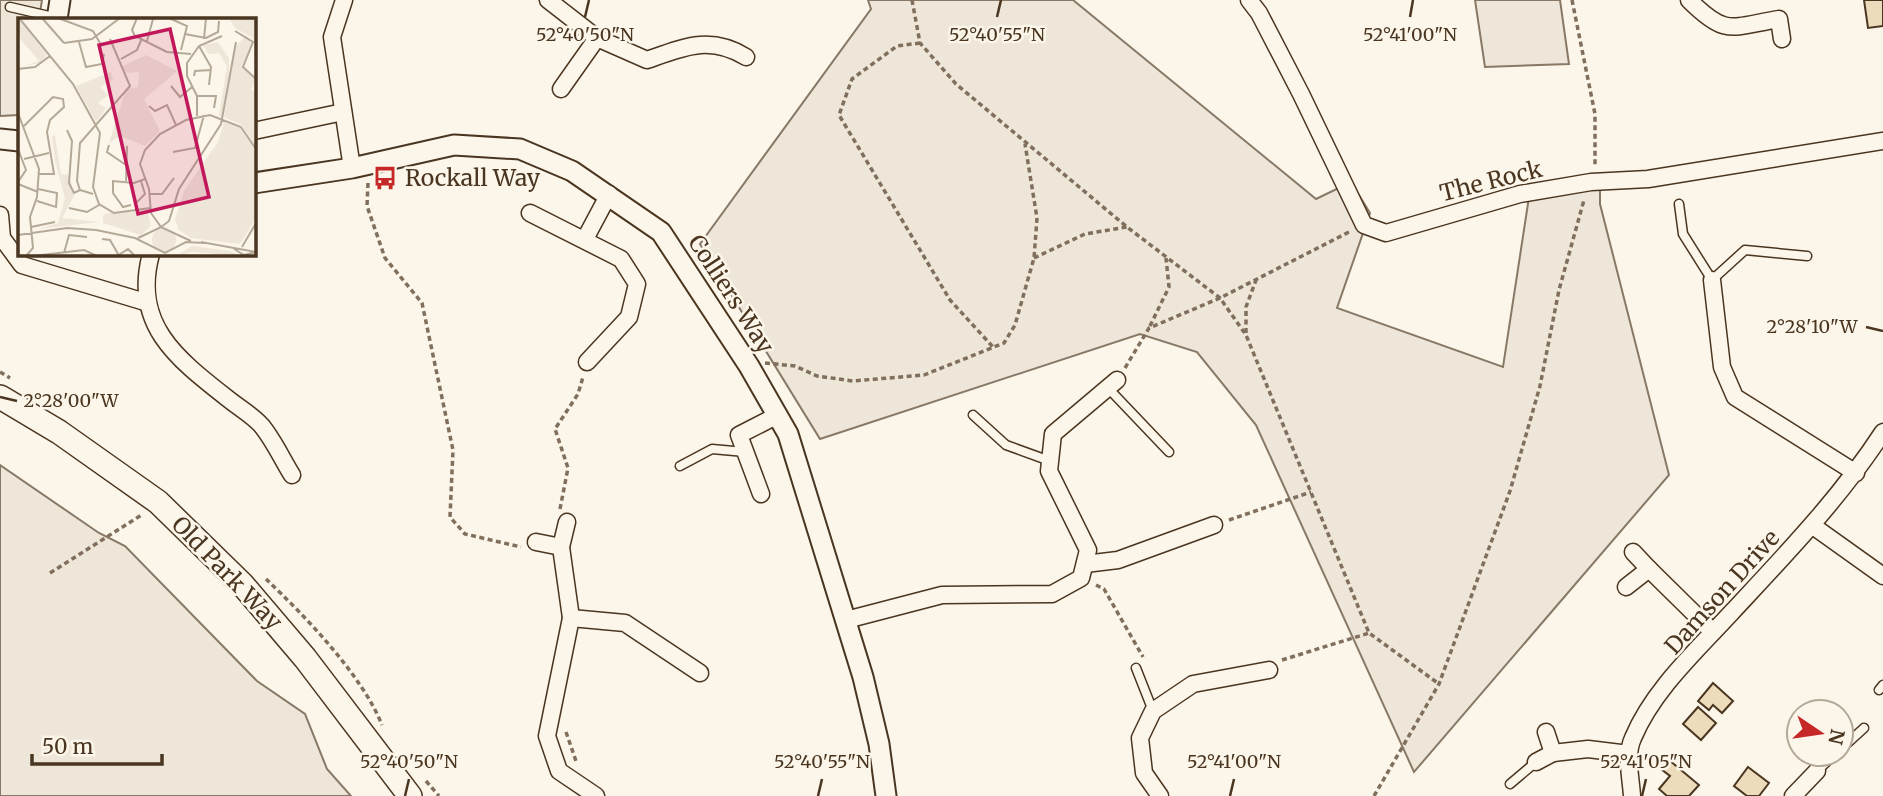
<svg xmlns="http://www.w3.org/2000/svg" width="1883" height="796" font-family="Merriweather,serif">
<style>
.green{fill:#ede6d9;stroke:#887966;stroke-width:2}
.building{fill:#ecdcbc;stroke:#4a3520;stroke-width:2}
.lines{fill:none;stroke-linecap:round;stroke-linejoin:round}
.service-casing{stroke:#4a3520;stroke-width:11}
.minor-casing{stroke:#4a3520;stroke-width:19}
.tertiary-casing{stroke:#4a3520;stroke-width:23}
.secondary-casing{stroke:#4a3520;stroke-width:26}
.path{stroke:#7f6f5c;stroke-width:3.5;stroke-dasharray:5 3.5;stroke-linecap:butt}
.service{stroke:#fbf6e9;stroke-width:8}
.minor{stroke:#fbf6e9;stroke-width:16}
.tertiary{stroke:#fbf6e9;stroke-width:19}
.secondary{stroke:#fbf6e9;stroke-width:23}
.ticks{fill:none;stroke:#4a3520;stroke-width:2.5}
.labels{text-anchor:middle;stroke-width:5;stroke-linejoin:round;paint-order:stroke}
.poi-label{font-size:23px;fill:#4a3520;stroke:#fbf6e9;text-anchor:start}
.street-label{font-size:23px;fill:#4a3520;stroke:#fbf6e9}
.inset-road{fill:none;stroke:#b4a999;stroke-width:2}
.view{fill:#c2185b;fill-opacity:0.15;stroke:#c2185b;stroke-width:3.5}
.inset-edge{fill:none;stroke:#4a3520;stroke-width:3.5}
.ticks-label{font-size:18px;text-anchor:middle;fill:#4a3520;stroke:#fbf6e9;stroke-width:5;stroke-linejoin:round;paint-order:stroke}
</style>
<rect width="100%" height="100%" fill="#fbf6e9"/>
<g class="green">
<path d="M0 0H42L39 19H19V115L0 116Z"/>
<path d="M868 0H1073L1316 199 1351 182 1370 213 1337 308 1503 367 1529 197 1600 185V204L1669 475 1414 772 1256 425 1197 352 1140 334 820 439 700 244 871 9Z"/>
<path d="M1475 0H1560L1569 64 1485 67Z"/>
<path d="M0 465 99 533 125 546 257 681 305 714 327 769 351 796H0Z"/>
</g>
<g class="building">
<path d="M1864 0H1883V26L1868 28Z"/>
<path d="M1713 683 1733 701 1722 713 1713 705 1709 710 1698 701Z"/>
<path d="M1698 707 1716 723 1701 740 1683 724Z"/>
<path d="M1669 760 1699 785 1689 796H1667L1659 789 1670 776 1661 769Z"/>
<path d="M1748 767 1769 783 1759 796H1747L1734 786Z"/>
</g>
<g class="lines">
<g class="service-casing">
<g id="service">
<path d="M10 7 58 18"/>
<path d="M1679 204 1683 234 1712 280 1745 250 1807 256"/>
<path d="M1108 388 1169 452"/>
<path d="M973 415 1006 445 1050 461"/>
<path d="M680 466 712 449 745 452"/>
<path d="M1136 668 1153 711"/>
<path d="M1879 690 1883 685"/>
<path d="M1841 749 1864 728"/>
<path d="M1817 771 1835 754"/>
<path d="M1510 784 1536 762"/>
</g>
</g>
<g class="minor-casing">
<g id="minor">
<path d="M344 0 332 37 352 168"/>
<path d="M548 0 597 38 647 60C684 47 710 35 746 57"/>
<path d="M1249 0 1259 13 1301 94 1364 225 1386 233 1520 194 1591 182 1648 179 1883 141"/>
<path d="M1689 0C1726 37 1731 27 1779 19L1782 39"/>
<path d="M561 89 597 38"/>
<path d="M254 131 343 112"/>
<path d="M530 213 621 259 637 284 629 317 587 362"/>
<path d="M0 215 2 238 22 265 145 302"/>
<path d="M585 239 609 194"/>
<path d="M151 254C132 324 176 358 227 398 238 407 252 415 261 425 273 439 282 459 292 475"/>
<path d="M1712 280 1722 367 1735 397 1856 473"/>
<path d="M761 494 739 435 778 415"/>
<path d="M567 522 561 547 571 618 547 736 559 771 596 796"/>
<path d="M1813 526 1883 576"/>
<path d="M536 542 561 547"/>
<path d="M1085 564 1118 560 1214 525"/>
<path d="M1649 569 1713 632"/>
<path d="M1626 587 1649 569 1633 552"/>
<path d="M571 618 625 623 700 673"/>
<path d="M846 620 942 595 1052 594 1081 578 1088 550 1049 471 1053 434 1117 380"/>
<path d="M1553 753 1588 749 1629 754"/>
<path d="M1536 762 1553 753 1546 732"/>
<path d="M1160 796 1144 773 1140 738 1153 711 1193 684 1269 670"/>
<path d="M1632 796C1631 778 1625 755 1633 738 1653 690 1697 650 1732 612 1786 554 1840 498 1883 432"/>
<path d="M1793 796 1817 771"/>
</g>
</g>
<g class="tertiary-casing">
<g id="tertiary">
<path d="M57 19 60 0"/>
<path d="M0 139 19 141"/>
<path d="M254 183 352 168 454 145 520 149 572 171 661 232 749 366 788 434 863 677 879 744 886 796"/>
</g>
</g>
<g class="secondary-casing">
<path id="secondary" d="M0 397 59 432 158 502 242 584 305 658 410 796"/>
</g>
<g class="path">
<path d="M912 0 920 43 956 84 1127 227 1220 298 1246 335 1369 633 1439 684"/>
<path d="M1572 0 1595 114V167"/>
<path d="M920 43 897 46 852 79 839 115 950 300 993 347"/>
<path d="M368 183 367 206 385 258 422 303 453 450 450 517 465 534 521 547"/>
<path d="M1034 258 1085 234 1127 227"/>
<path d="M1150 326 1169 287 1166 258"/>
<path d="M1246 333V307L1256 280"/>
<path d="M765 363 795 366 817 376 853 381 924 375 1004 343 1015 325 1034 258 1037 218 1025 144"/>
<path d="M1125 368 1149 328 1220 298 1349 232"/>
<path d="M0 372 10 378"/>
<path d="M560 509 568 468 555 429 578 394 583 377"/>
<path d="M1229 520 1311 492"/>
<path d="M50 573 143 514"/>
<path d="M266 579C305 616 362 675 382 725"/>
<path d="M1096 585 1104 589 1143 657"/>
<path d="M1282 660 1369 633"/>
<path d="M566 732 577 764"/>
<path d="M426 781 439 796"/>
<path d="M1374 796 1439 684 1510 491 1540 386 1559 290 1584 200"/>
</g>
<use href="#service" class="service"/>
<use href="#minor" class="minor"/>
<use href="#tertiary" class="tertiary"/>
<use href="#secondary" class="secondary"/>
</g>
<path class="ticks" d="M585 17 589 0M997 17 1001 0M1410 17 1413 0M1866 327 1883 331M0 397 17 401M405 796 409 779M818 796 822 779M1230 796 1234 779M1642 796 1646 779"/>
<defs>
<g id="bus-bare" transform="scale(1.89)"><path d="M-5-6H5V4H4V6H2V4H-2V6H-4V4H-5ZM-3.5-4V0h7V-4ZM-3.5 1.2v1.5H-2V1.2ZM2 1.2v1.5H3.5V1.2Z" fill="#c62828" stroke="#fbf6e9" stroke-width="2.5" paint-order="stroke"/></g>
</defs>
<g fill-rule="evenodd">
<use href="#bus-bare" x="385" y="178"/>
</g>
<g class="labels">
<g class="poi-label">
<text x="405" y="186">Rockall Way</text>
</g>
<g class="street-label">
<text transform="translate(1491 181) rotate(-14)" y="8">The Rock</text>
<text transform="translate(731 294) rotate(57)" y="8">Colliers Way</text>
<text transform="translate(227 573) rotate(46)" y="8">Old Park Way</text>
<text transform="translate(1722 592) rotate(-48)" y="8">Damson Drive</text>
</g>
</g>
<g transform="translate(18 18)">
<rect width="238" height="238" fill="#fbf6e9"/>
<path d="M211 0H238V30L235 20 217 10ZM0 1 29 37 22 45 6 48 21 43 0 18ZM228 18 235 27 224 47 238 62 233 72 238 74V128L224 107 206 99 216 30ZM200 24 211 40V55L204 98 201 97 209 48 201 35 191 36 185 27ZM128 37 159 53 126 81 142 113 127 128 103 118 91 125 108 71 120 69 121 54 106 55 105 48ZM93 54 95 62 82 69 90 77 80 85 88 90 78 104 58 68ZM206 104 223 110 238 133V200L222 226 173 220 161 212 157 202 166 173 200 124ZM37 117 43 156 51 157 56 178 44 200 81 204 20 211 40 205 47 180 37 143 34 118ZM129 191 133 208 123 217 85 205V197L91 195ZM134 222a12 12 0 1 1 24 0a12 12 0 1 1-24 0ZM174 228 213 233 221 238 174 234 158 238Z" fill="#ede6d9"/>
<path class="inset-road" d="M1 0 55 66 82 115 75 169 81 186 96 195 132 190M24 0 46 25M40 0 75 13 82 25M119 0 114 12 117 18 149 34 173 36M151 0 169 8 163 32M217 13 235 24 225 49 238 61M167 16 188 20 200 14 201 3M186 21 188 0M129 23 135 1M61 24 68 49 84 46 86 36M46 25 74 21 102 0M181 28 193 49 191 67M103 41 119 32 124 20M0 51 17 49 32 38M176 58 177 53 193 52M153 68 162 79 174 69M179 78H198L196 90M131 88 137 93 149 87 158 107M0 95 21 151 19 179 12 199 15 230 8 238M179 98V78L169 58V45L181 28 204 18M6 108 35 79 45 81 46 89 32 102 29 114 36 156H21M49 112 54 123 51 165 56 175 62 172M91 127 89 134 108 147M0 131 8 152 0 164M155 134 177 130 186 97M6 141 31 135M108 163 109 128M0 166 20 174M75 176 62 172 59 163 62 125 112 68 92 21M132 176H144L156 160M19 183 38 189 39 175 20 171M119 184 127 176 123 163M113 187 105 189 95 175V163L116 165 127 161M51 190 69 194 81 187M13 209 37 204M143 209 133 195 131 171 122 146 127 132 142 116 168 102 192 97 223 109 238 131M143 209 151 203 161 171 203 106 218 24M0 217 49 210 78 212 117 220 147 235 168 224 186 225M120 220 143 209 173 223M84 221 92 222 100 236M183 224 238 234M224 229 238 205M216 231 226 237 238 234M46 235 51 217 69 219M15 238 66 232 79 238M99 238 110 231 117 238"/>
<path class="view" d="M152 11 191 179 120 196 81 27Z"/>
<rect width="238" height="238" class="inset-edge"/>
</g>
<g class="ticks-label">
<text x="585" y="41">52°40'50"N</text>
<text x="997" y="41">52°40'55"N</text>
<text x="1410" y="41">52°41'00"N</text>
<text x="1812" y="333">2°28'10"W</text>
<text x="71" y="407">2°28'00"W</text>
<text x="409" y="768">52°40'50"N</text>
<text x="822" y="768">52°40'55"N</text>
<text x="1234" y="768">52°41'00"N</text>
<text x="1646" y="768">52°41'05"N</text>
</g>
<g transform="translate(1820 733) rotate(103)"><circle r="33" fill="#fbf6e9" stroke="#b4a999" stroke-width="2"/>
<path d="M0-5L12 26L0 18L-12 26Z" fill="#c62828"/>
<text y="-10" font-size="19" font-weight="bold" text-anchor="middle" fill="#4a3520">N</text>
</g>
<path d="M32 754v10h130v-10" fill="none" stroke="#4a3520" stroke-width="3.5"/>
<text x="42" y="754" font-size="21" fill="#4a3520" stroke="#fbf6e9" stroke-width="5" paint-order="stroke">50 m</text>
</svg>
